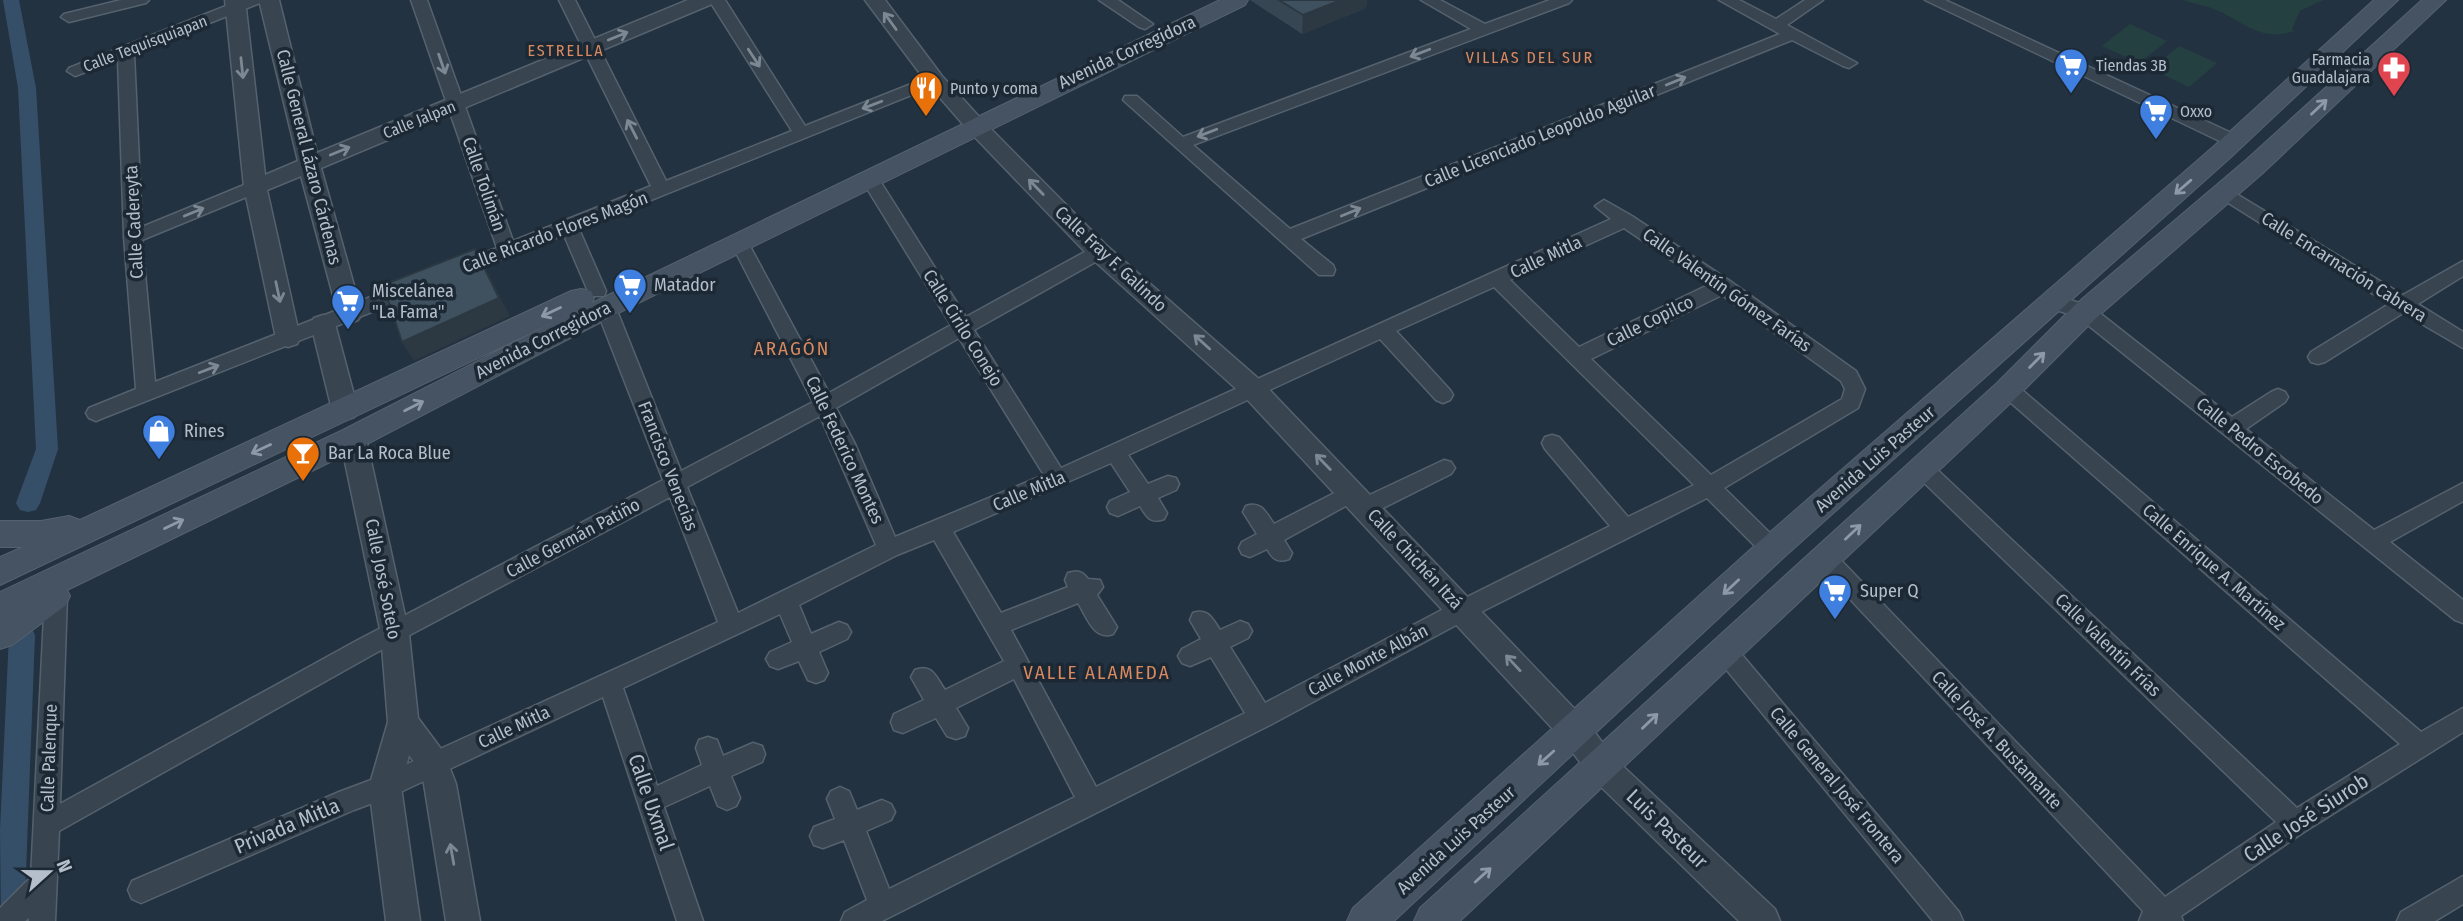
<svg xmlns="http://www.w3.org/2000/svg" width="2463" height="921" font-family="'Fira Sans Condensed',sans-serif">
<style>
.green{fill:#254041}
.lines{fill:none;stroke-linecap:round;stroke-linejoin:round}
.canal{fill:#364f68;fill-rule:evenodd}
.minor-casing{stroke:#55626e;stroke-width:3}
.tertiary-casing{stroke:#55626e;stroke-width:3}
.secondary-casing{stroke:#55626e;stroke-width:2}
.minor{fill:#384450;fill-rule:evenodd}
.tertiary{fill:#384450;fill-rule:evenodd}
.secondary{fill:#455363;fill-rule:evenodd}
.wall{fill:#364652}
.shaded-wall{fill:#2c3942}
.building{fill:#3f515f;stroke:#2c3942;stroke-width:2}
.oneway{stroke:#7c8894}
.oneway2{stroke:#8d99a7}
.labels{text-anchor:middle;stroke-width:7;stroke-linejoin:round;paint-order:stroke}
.far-street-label{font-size:16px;fill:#b4bfcb;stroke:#1c2935}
.far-neighbourhood-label{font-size:16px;letter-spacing:2px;fill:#db8a5f;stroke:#1c2935}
.far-poi-label{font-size:16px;fill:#b4bfcb;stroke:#1c2935;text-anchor:start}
.street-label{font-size:18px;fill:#b4bfcb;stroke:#1c2935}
.poi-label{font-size:18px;fill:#b4bfcb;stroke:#1c2935;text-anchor:start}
.neighbourhood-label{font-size:19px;letter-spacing:2px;fill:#db8a5f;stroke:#1c2935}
.near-street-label{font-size:21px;fill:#b4bfcb;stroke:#1c2935}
</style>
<rect width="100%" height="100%" fill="#233240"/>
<g class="green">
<path d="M2183 0H2323L2300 11 2292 29 2294 31C2264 42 2245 24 2221 12 2209 6 2195 4 2183 0Z"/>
<path d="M2130 24 2167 41 2139 63 2102 46Z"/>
<path d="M2179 46 2217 63 2189 87 2151 69Z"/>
</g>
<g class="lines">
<g class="canal">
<path d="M3 0H19L36 88 58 449 40 503 36 510 28 512 20 510 16 503 36 449 18 88Z"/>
<path d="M22 624 31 627 35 635 25 899 29 921H1L0 830 9 635 13 627Z"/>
</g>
<g class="minor-casing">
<g id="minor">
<path d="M121 0H149L146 3 69 22 61 17 64 14Z"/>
<path d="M241 0H263L260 3 134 53 142 227 249 183H261L264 187 261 191 142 240 155 382 406 283H420L422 288 420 293 103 418 96 421 89 418 86 413 89 408 136 389 124 237 118 60 75 76 67 71 69 68Z"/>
<path d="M411 0H427L513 241 651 186 559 0H575L666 181 792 131 709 0H725L805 126 929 77 935 75 943 80 941 83 579 229 606 291 604 296H590L564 235 456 277 449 276 447 271 449 266 497 248Z"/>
<path d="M1099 0H1118L1153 24 1145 29 1139 27Z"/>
<path d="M1421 0H1440L1485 24 1550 0H1572L1569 3 1193 145 1290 229 1780 34 1719 0H1739L1776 19 1805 0H1823L1787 25 1857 63 1849 68 1843 66 1792 40 1301 239 1333 265 1335 270 1333 275H1319L1123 100 1125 96H1137L1183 137 1471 29Z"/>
<path d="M1925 0H1945L2240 137 2243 141 2234 146 2228 145Z"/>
<path d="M869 171 875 173 966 317 1092 248H1106L1108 252 1106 256 974 330 1061 468 1611 219 1595 206 1604 200 1632 216 1730 281 1856 371 1865 389 1858 408 1724 488 1780 543 1783 549 1780 555 1772 558 1764 555 1707 498 1471 617 1270 725 882 921H841L845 912 867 900 844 840 823 848 814 845 810 836 814 827 835 819 827 799 831 791 840 787 849 791 857 810 882 800 891 804 895 812 891 820 866 831 889 889 1075 797 1014 679 956 708 968 728 965 736 956 739 947 736 936 718 903 733 894 730 891 722 894 714 924 700 911 677 915 670C932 663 936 677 945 690L1004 661 934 540 897 555 799 605 811 634 839 622 847 625 851 632 847 639 819 652 828 673 824 680 816 683 808 680 799 661 778 669 770 666 766 659 770 652 792 642 780 614 623 688 657 786 702 765 696 748 699 740 708 737 717 740 723 756 753 743 762 746 765 754 762 762 731 776 740 798 736 806 727 810 718 806 710 786 664 807 703 921H677L603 697 394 795 354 810 141 903 132 899 128 890 132 881 339 792 379 777 718 622 670 497 372 655 59 831 55 921H29V918L25 921H0V908L31 877 45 595 48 588 56 585 64 588 67 595 60 804 356 641 663 480 596 308 599 303H613L616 308 681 471 813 402 730 241 733 237H745L829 393 951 325 860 177ZM1624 228 1708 285 1579 347 1510 280ZM1494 287 1694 485 1628 517 1559 437 1552 435 1545 437 1542 443 1545 449 1610 526 1455 603 1265 703 1230 647 1248 638 1252 631 1248 624 1240 621 1220 630C1212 618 1208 608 1193 613L1190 620 1201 639 1182 649 1178 656 1182 663 1190 666 1211 657 1245 713 1096 787 1011 630 1078 603C1087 617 1094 641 1113 634L1117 627 1097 595 1103 587 1100 580 1088 579C1082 571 1077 570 1068 573L1065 580 1068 587 1001 613 953 532 1111 463 1130 492 1110 501 1107 507 1110 513 1118 516 1140 506C1147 517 1150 524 1164 519L1167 513 1158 498 1176 490 1179 484 1176 478 1168 476 1148 484 1128 455 1380 339 1436 400 1443 403 1450 400 1453 395 1450 390 1396 331ZM1722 295 1841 381 1845 389 1842 399 1711 475 1591 359ZM959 338 1044 475 895 537 855 444 836 408ZM820 416 876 545 738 613 687 487Z"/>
<path d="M2225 187 2403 295 2463 261V276L2418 304 2463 332V348L2403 313 2325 362 2318 364 2311 362 2308 357 2311 352 2389 304 2219 197 2216 193 2219 189Z"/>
<path d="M2051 294 2092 307 2232 417 2271 392 2278 389 2285 392 2288 397 2285 402 2246 429 2374 530 2463 483V501L2390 542 2463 600V623L2455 620 2078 317 2044 306 2041 301 2044 296Z"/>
<path d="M2008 382 2015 384 2421 732 2463 708V732L2304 832 2181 916 2183 921H2139L2143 911 1817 564 1814 558 1817 552 1825 549 1833 552 2165 897 2276 822 1915 474 1911 468 1915 462 1922 460 1929 462 2297 808 2400 744 2001 394 1998 389 2001 384Z"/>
<path d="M1444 460 1451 462 1455 468 1451 474 1375 512 1367 515 1359 512 1356 506 1359 500Z"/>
<path d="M1352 484 1360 486 1363 492 1360 498 1284 540 1292 553 1289 559C1277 563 1273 559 1267 549L1250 557 1242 554 1239 548 1242 542 1257 534 1243 512 1246 506C1262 501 1266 513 1274 524Z"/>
<path d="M1724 640 1732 643 1959 912 1963 921H1933L1716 657 1712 650 1716 643Z"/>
<path d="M2463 876V904L2435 921H2397L2401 912Z"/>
</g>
</g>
<g class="tertiary-casing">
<g id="tertiary">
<path d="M225 0H245L265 175 298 161 259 0H279L317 153 688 0H715L712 4 321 168 362 314 358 320 350 323 342 320 338 314 301 176 267 190 300 338 297 344 288 347 279 344 276 338 244 187Z"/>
<path d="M865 0H885L942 76 982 120 1107 246 1261 381 1587 722 1613 757 1775 909 1780 921H1739L1591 777 1565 742 1243 395 1091 258 968 130 928 84Z"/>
<path d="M323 315 332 318 335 324 358 410 354 417 345 420 336 417 332 410 311 324 314 318Z"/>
<path d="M353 428 362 431 366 438 409 634 418 718 444 753 456 784 480 921H446L424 784 420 770 409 755 401 787 420 921H386L369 787 388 722 381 634 340 438 344 431Z"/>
</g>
</g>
<g class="secondary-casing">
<g id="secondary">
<path d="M1220 0H1248L1245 5 628 308 363 446 67 590 70 596 65 606 12 645 0 649V592L343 430 554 322 0 585V557L23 547H0V521H41L69 516 80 520 571 291 581 289 591 291 594 298 592 303Z"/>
<path d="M2374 0H2398L2231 157 1783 558 1394 921H1347L1353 908 1761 540 2213 147Z"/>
<path d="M2422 0H2446L2264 172 2095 319 2018 396 1460 921H1414L1420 908 1998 382 2075 305 2246 160Z"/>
</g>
</g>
<use href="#minor" class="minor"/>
<use href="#tertiary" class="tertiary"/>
<use href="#secondary" class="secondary"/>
</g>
<path class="wall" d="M1250 0H1367L1366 8 1302 34Z"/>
<g class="shaded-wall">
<path d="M1341 0H1367L1366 8 1302 34 1303 15Z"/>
<path d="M475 249 510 316 414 361 402 342Z"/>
</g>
<g class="building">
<path d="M1279 0H1341L1303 15Z"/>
<path d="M475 249 499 298 402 342 383 285Z"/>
</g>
<defs><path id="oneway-shaft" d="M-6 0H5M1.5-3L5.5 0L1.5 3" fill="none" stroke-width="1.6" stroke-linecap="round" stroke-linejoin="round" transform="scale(1.75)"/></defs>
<g class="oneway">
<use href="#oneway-shaft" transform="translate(890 21) rotate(-126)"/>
<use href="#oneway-shaft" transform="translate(618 36) rotate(-22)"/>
<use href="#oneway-shaft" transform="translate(1420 53) rotate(159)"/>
<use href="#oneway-shaft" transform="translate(754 58) rotate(57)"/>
<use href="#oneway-shaft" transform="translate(442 64) rotate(71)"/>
<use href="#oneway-shaft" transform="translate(242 68) rotate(84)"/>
<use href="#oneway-shaft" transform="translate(1676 81) rotate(-22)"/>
<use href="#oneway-shaft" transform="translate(872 105) rotate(159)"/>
<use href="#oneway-shaft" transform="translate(632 129) rotate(-117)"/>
<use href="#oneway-shaft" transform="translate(1207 133) rotate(159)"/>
<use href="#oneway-shaft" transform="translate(340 151) rotate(-22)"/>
<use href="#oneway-shaft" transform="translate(1036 187) rotate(-134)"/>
<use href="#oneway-shaft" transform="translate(194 212) rotate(-22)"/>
<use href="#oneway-shaft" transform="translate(1351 212) rotate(-22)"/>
<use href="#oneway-shaft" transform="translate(278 292) rotate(78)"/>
<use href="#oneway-shaft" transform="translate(1202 342) rotate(-138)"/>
<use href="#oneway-shaft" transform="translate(209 369) rotate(-21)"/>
<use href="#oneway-shaft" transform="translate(1323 462) rotate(-134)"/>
<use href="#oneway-shaft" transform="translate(1513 663) rotate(-133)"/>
<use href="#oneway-shaft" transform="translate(452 854) rotate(-100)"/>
</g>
<g class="oneway2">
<use href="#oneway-shaft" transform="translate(2319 107) rotate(-43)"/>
<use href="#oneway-shaft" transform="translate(2183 187) rotate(139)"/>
<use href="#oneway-shaft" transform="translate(551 312) rotate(155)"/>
<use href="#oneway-shaft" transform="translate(2037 360) rotate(-45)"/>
<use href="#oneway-shaft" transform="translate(414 406) rotate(-27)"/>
<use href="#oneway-shaft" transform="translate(261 449) rotate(155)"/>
<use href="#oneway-shaft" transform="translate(174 524) rotate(-26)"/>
<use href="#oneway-shaft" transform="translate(1853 532) rotate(-43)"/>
<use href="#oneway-shaft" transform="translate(1731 587) rotate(137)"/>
<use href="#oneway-shaft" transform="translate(1650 721) rotate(-44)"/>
<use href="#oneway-shaft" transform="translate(1546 758) rotate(138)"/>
<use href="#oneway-shaft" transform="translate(1483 875) rotate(-42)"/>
</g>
<defs>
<g id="supermarket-pin" transform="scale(1.75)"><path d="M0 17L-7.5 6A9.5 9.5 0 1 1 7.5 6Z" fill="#3f7fe0" stroke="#1c2935"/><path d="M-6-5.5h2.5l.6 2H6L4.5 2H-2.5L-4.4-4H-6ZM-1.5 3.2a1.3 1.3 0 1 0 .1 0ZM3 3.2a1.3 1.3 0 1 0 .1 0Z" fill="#fff"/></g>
<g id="pharmacy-pin" transform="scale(1.75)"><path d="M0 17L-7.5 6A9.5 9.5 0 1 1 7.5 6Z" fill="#e0444e" stroke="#1c2935"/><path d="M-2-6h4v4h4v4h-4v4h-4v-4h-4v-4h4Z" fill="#fff"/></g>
<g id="restaurant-pin" transform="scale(1.75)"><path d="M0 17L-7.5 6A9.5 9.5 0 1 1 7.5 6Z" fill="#e8710a" stroke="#1c2935"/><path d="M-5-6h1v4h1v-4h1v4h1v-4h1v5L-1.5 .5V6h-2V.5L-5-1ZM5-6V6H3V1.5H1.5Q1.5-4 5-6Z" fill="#fff"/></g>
<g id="shop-pin" transform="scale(1.75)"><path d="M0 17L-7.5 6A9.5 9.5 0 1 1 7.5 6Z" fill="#3f7fe0" stroke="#1c2935"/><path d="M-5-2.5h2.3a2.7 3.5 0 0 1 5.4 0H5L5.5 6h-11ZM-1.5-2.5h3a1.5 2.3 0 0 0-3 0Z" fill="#fff"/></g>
<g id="bar-pin" transform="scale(1.75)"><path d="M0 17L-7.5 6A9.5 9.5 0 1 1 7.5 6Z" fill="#e8710a" stroke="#1c2935"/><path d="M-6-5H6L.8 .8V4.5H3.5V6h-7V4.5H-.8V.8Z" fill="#fff"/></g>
</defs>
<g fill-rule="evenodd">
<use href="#supermarket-pin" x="2071" y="65"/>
<use href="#pharmacy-pin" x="2394" y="68"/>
<use href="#restaurant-pin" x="926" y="88"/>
<use href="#supermarket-pin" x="2156" y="111"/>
<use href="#supermarket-pin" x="630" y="285"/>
<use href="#supermarket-pin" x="348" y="301"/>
<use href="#shop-pin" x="159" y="431"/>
<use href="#bar-pin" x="303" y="453"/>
<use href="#supermarket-pin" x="1835" y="591"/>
</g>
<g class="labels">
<g class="far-street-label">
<text transform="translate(145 43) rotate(-21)" y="6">Calle Tequisquiapan</text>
<text transform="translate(419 119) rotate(-22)" y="6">Calle Jalpan</text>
</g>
<g class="far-neighbourhood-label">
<text x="566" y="56">ESTRELLA</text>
<text x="1530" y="63">VILLAS DEL SUR</text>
</g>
<g class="far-poi-label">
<text x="2370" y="65" text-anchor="end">Farmacia<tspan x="2370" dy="18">Guadalajara</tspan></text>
<text x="2096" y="71">Tiendas 3B</text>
<text x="950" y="94">Punto y coma</text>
<text x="2180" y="117">Oxxo</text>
</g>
<g class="street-label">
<text transform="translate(1127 52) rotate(-25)" y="6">Avenida Corregidora</text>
<text transform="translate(1540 136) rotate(-22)" y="6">Calle Licenciado Leopoldo Aguilar</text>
<text transform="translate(309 157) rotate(76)" y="6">Calle General Lázaro Cárdenas</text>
<text transform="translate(484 184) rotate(71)" y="6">Calle Tolimán</text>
<text transform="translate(134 222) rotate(-93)" y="6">Calle Cadereyta</text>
<text transform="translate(555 232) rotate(-21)" y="6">Calle Ricardo Flores Magón</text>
<text transform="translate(1546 257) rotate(-25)" y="6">Calle Mitla</text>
<text transform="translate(1111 259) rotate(43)" y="6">Calle Fray F. Galindo</text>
<text transform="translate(2344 267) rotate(32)" y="6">Calle Encarnación Cabrera</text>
<text transform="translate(1727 290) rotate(35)" y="6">Calle Valentín Gómez Farías</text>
<text transform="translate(1650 321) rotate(-26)" y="6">Calle Copilco</text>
<text transform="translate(963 328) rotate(58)" y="6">Calle Cirilo Conejo</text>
<text transform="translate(543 340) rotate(-27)" y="6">Avenida Corregidora</text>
<text transform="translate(845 450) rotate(65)" y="6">Calle Federico Montes</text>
<text transform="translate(2260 451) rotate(39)" y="6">Calle Pedro Escobedo</text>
<text transform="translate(1875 459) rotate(-41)" y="6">Avenida Luis Pasteur</text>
<text transform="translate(668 466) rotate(69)" y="6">Francisco Venecias</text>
<text transform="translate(1029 491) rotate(-23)" y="6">Calle Mitla</text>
<text transform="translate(573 538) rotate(-28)" y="6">Calle Germán Patiño</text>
<text transform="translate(1415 559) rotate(47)" y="6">Calle Chichén Itzá</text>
<text transform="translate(2214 567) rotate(41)" y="6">Calle Enrique A. Martínez</text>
<text transform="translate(383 579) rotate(79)" y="6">Calle José Sotelo</text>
<text transform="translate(2108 645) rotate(44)" y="6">Calle Valentín Frías</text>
<text transform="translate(1368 660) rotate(-28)" y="6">Calle Monte Albán</text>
<text transform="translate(514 727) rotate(-25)" y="6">Calle Mitla</text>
<text transform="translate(1997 740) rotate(47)" y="6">Calle José A. Bustamante</text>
<text transform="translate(49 758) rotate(-88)" y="6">Calle Palenque</text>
<text transform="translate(1837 785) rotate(50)" y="6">Calle General José Frontera</text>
<text transform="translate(1456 840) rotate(-42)" y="6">Avenida Luis Pasteur</text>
</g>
<g class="poi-label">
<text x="654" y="291">Matador</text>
<text x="372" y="297">Miscelánea<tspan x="372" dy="21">"La Fama"</tspan></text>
<text x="184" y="437">Rines</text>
<text x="328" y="459">Bar La Roca Blue</text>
<text x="1860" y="597">Super Q</text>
</g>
<g class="neighbourhood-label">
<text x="792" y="355">ARAGÓN</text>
<text x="1097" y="679">VALLE ALAMEDA</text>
</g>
<g class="near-street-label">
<text transform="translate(651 802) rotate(71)" y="7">Calle Uxmal</text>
<text transform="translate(2306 818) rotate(-33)" y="7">Calle José Siurob</text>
<text transform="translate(287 826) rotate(-23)" y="7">Privada Mitla</text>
<text transform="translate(1667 829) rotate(44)" y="7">Luis Pasteur</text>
</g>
</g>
<g transform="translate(49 872) rotate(69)" stroke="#1c2935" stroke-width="5" paint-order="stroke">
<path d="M0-5L12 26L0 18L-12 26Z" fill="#b4bfcb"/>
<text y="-10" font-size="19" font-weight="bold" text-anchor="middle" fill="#b4bfcb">N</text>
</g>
</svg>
